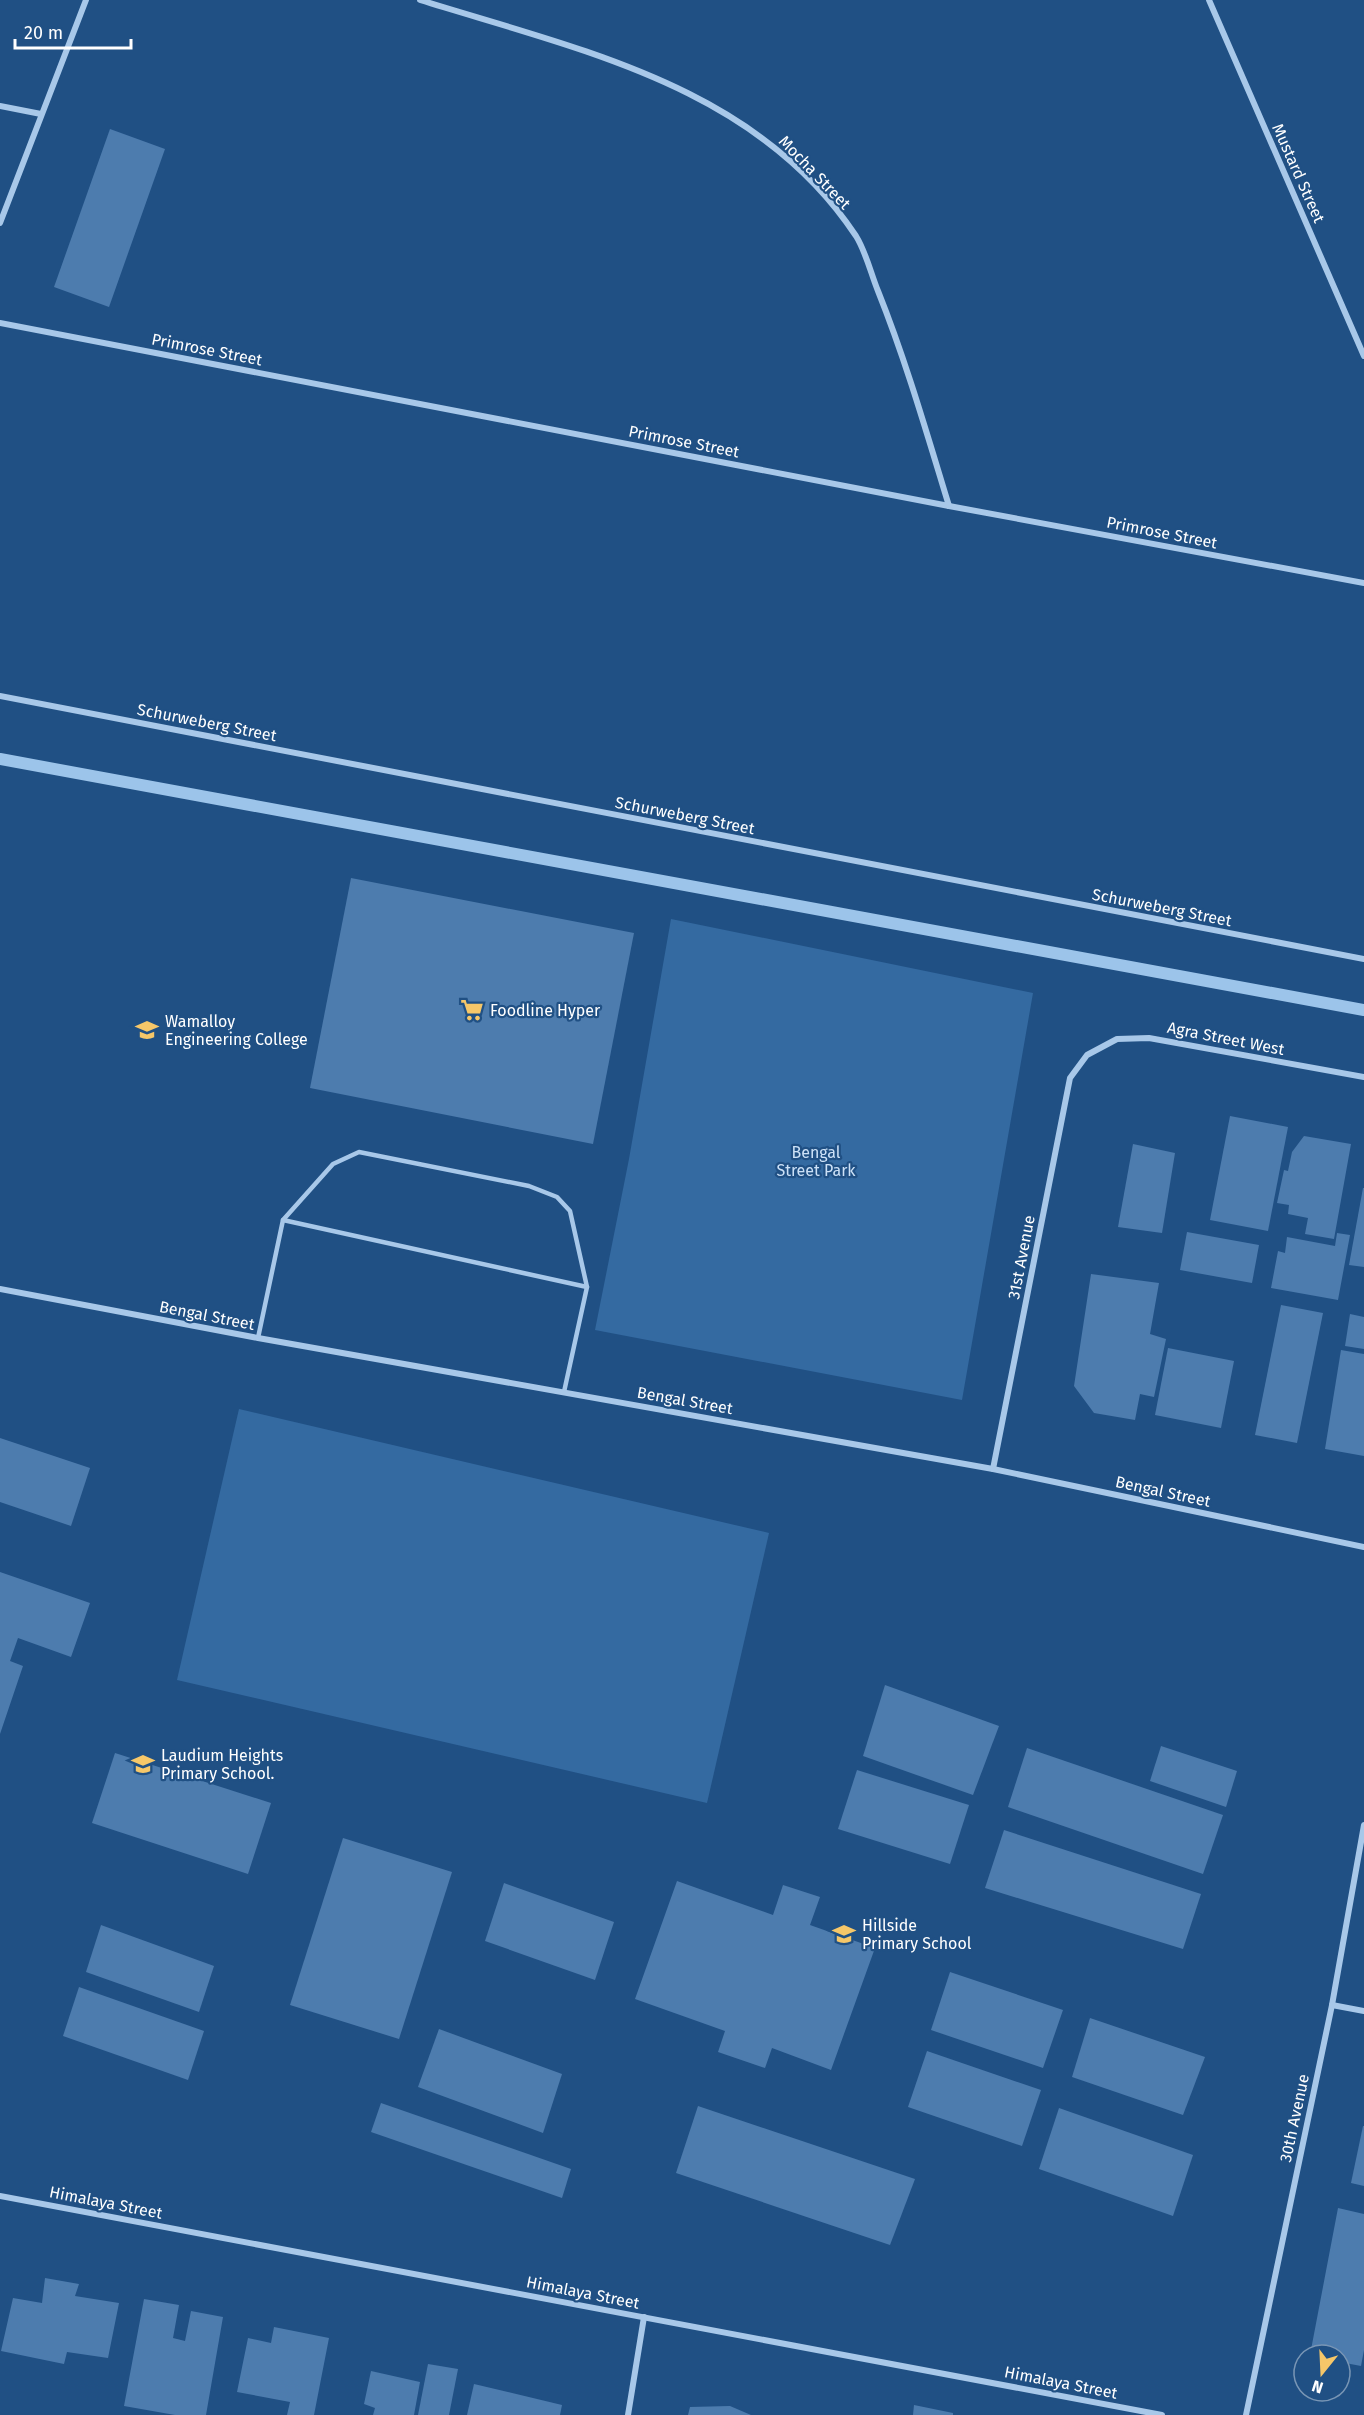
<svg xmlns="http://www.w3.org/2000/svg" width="1364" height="2415" font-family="'Fira Sans',sans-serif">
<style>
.green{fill:#346aa1}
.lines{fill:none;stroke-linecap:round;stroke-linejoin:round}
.stream{stroke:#9cc4ea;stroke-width:12}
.building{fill:#4d7cae}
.lane{stroke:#a8c8e9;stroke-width:4.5}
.street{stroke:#a8c8e9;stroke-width:6}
.labels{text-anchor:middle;stroke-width:4.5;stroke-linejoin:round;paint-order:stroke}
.street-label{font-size:16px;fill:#fff;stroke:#205084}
.poi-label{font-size:16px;fill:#fff;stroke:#205084;text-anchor:start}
.park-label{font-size:16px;fill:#cce1f7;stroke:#205084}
</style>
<rect width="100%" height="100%" fill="#205084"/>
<g class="green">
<path d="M671 919 1033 993 962 1400 595 1330 629 1159Z"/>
<path d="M239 1409 769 1533 707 1803 177 1680Z"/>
</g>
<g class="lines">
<path class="stream" d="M0 759 1364 1010"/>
</g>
<g class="building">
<path d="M110 129 165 149 109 307 54 287Z"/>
<path d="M351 878 634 933 593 1144 310 1088Z"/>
<path d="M1230 1116 1288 1127 1268 1231 1210 1220Z"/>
<path d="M1304 1136 1351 1144 1334 1239 1305 1234 1308 1218 1288 1214 1289 1205 1277 1203 1284 1170 1288 1171 1292 1152Z"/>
<path d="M1133 1144 1175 1153 1162 1233 1118 1227Z"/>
<path d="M1363 1188H1364V1267L1349 1265Z"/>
<path d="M1187 1232 1259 1245 1252 1283 1180 1270Z"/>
<path d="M1337 1233 1350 1235 1338 1300 1271 1288 1278 1251 1285 1253 1287 1237 1335 1246Z"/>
<path d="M1091 1274 1159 1283 1150 1334 1166 1339 1154 1397 1140 1394 1135 1420 1094 1413 1074 1386Z"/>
<path d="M1281 1305 1323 1313 1297 1443 1255 1435Z"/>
<path d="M1350 1314 1364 1317V1349L1345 1346Z"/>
<path d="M1168 1348 1234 1361 1221 1428 1155 1415Z"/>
<path d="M1341 1350 1364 1354V1456L1325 1449Z"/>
<path d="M0 1438 90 1468 71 1526 0 1502Z"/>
<path d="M0 1572 90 1603 71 1657 18 1638 10 1661 23 1666 0 1734Z"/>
<path d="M885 1685 999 1726 973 1795 863 1756Z"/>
<path d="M1161 1746 1237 1771 1226 1807 1150 1781Z"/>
<path d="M1027 1748 1223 1815 1203 1874 1008 1807Z"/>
<path d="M115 1753 271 1803 248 1874 92 1823Z"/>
<path d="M857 1770 969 1805 950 1864 838 1829Z"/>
<path d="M1004 1830 1201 1894 1183 1949 985 1888Z"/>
<path d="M343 1838 452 1872 399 2039 290 2005Z"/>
<path d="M677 1881 773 1915 783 1885 820 1897 810 1925 875 1948 831 2070 772 2048 765 2068 718 2052 725 2031 635 1999Z"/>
<path d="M504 1883 614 1922 595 1980 485 1941Z"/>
<path d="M101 1925 214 1966 199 2012 86 1972Z"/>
<path d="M950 1972 1063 2010 1043 2068 931 2030Z"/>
<path d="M79 1987 204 2031 188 2080 63 2036Z"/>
<path d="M1090 2018 1205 2057 1183 2115 1072 2077Z"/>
<path d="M439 2029 562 2074 543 2133 418 2087Z"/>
<path d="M927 2051 1041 2090 1022 2146 908 2107Z"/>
<path d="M381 2103 571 2169 562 2198 371 2132Z"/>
<path d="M698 2106 915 2179 890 2245 676 2173Z"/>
<path d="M1059 2108 1193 2155 1173 2216 1039 2169Z"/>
<path d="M1363 2126H1364V2186L1351 2183Z"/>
<path d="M1338 2208 1364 2214V2350L1361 2366 1340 2362V2355H1310Z"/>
<path d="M45 2278 79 2284 75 2296 119 2303 108 2358 67 2352 64 2364 1 2351 13 2298 42 2303Z"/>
<path d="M144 2299 179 2305 173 2338 185 2341 191 2311 223 2317 206 2415H175L124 2406Z"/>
<path d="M274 2327 329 2338 314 2415H287L290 2402 237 2392 248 2338 271 2343Z"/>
<path d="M428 2364 458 2369 449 2415H418Z"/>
<path d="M371 2371 420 2382 414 2415H373L375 2408 364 2404Z"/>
<path d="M474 2384 562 2405 560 2415H467Z"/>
<path d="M914 2405 953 2413V2415H913Z"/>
<path d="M730 2406 751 2415H688L690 2407Z"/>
</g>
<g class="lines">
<g class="lane">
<path d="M283 1220 587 1287"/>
<path d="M258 1338 283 1220 333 1164 359 1152 529 1186 557 1197 570 1211 587 1287 564 1392"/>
</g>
<g class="street">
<path d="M420 0C580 50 757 86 856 236 866 252 871 274 878 291 906 361 927 434 949 506"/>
<path d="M1209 0 1364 356"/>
<path d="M0 106 41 114"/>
<path d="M0 223 86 0"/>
<path d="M0 323 949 506 1364 583"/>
<path d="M0 696 1364 959"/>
<path d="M0 1289 258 1338 993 1469 1364 1547"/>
<path d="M993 1469 1070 1078 1087 1055 1117 1039 1149 1038 1364 1077"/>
<path d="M1332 2005 1364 2011"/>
<path d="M0 2196 1162 2415"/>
<path d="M628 2415 644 2317"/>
<path d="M1246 2415 1332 2005 1364 1825"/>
</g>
</g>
<defs>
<g id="supermarket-bare" transform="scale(1.8)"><path d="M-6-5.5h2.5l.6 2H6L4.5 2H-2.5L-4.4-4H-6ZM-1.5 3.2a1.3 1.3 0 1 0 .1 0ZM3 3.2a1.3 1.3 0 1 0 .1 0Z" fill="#f6c769" stroke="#205084" stroke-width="2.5" paint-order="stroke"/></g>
<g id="university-bare" transform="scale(1.8)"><path d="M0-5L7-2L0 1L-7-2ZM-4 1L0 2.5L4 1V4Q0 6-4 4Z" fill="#f6c769" stroke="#205084" stroke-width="2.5" paint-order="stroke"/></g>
<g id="school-bare" transform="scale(1.8)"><path d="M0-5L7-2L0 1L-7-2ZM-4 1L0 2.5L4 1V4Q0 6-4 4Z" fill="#f6c769" stroke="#205084" stroke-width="2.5" paint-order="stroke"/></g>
</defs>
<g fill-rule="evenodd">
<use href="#supermarket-bare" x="472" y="1010"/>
<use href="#university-bare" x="147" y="1030"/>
<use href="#school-bare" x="143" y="1764"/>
<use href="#school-bare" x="844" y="1934"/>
</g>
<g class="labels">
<g class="street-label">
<text transform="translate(815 172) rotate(46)" y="6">Mocha Street</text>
<text transform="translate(1299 173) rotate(66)" y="6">Mustard Street</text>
<text transform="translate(207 349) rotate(11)" y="6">Primrose Street</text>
<text transform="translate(684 441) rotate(11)" y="6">Primrose Street</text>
<text transform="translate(1162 532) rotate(11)" y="6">Primrose Street</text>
<text transform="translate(207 722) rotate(11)" y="6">Schurweberg Street</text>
<text transform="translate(685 815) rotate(11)" y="6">Schurweberg Street</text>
<text transform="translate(1162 907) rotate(11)" y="6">Schurweberg Street</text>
<text transform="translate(1226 1038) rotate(11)" y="6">Agra Street West</text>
<text transform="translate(1021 1257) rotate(-79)" y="6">31st Avenue</text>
<text transform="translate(207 1315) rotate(11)" y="6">Bengal Street</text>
<text transform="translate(685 1400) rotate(10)" y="6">Bengal Street</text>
<text transform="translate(1163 1491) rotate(12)" y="6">Bengal Street</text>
<text transform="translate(1294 2118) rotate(-78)" y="6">30th Avenue</text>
<text transform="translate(106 2202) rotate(11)" y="6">Himalaya Street</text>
<text transform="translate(583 2292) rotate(11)" y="6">Himalaya Street</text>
<text transform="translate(1061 2382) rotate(11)" y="6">Himalaya Street</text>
</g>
<g class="poi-label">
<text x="490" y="1016">Foodline Hyper</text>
<text x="165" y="1027">Wamalloy<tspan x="165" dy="18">Engineering College</tspan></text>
<text x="161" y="1761">Laudium Heights<tspan x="161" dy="18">Primary School.</tspan></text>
<text x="862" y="1931">Hillside<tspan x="862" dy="18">Primary School</tspan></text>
</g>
<g class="park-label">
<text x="816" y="1158">Bengal<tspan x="816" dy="18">Street Park</tspan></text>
</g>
</g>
<g transform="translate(1322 2373) rotate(198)"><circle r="28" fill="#205084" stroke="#7996b5" stroke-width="1.5"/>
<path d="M0-4.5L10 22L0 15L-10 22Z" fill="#f6c769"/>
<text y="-9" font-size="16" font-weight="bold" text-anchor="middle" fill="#ffffff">N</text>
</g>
<path d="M15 39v9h116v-9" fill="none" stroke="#ffffff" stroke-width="3"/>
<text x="24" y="39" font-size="18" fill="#ffffff" stroke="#205084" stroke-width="4.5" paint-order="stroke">20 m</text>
</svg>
